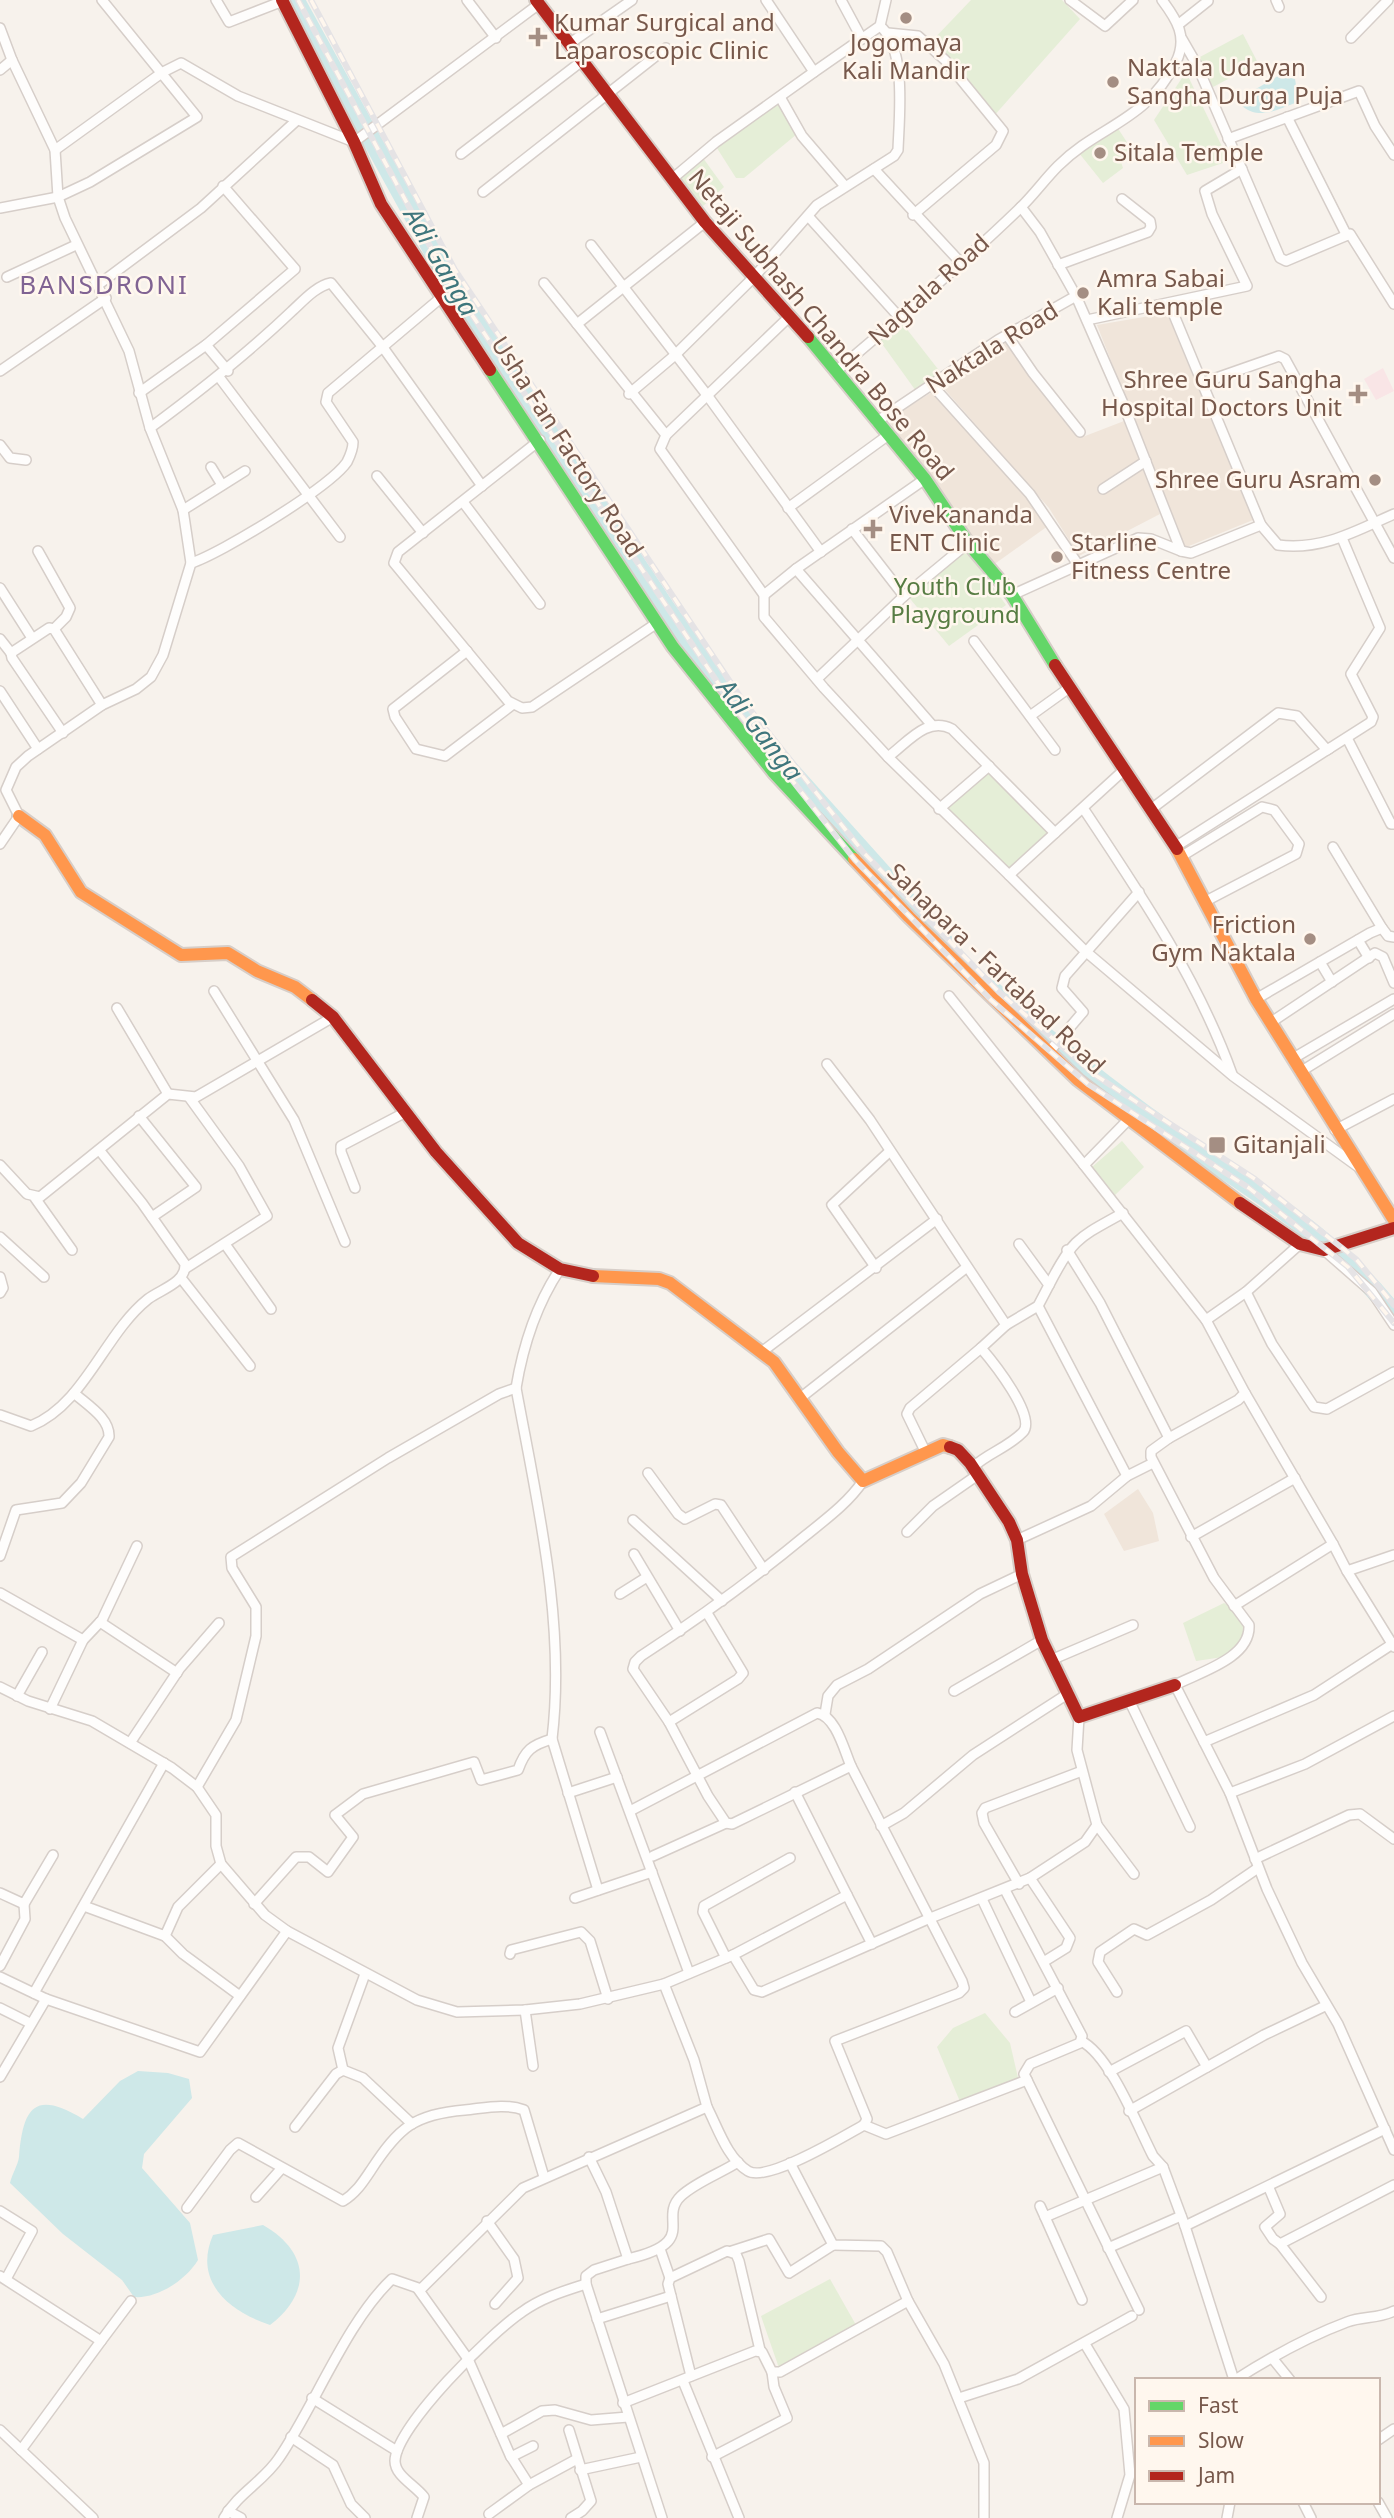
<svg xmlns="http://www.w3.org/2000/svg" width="1394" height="2518" font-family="'Noto Sans',sans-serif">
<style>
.residential{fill:#f0e5da}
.medical{fill:#f9e5e6}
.green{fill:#e5eed7}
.water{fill:#cee8e8}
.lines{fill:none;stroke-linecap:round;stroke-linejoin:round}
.river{stroke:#cee8e8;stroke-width:19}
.street-casing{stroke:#d6cec9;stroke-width:12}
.fast-casing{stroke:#d7cec8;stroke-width:16}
.slow-casing{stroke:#d7cec8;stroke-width:16}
.jam-casing{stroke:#d7cec8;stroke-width:16}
.street{stroke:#fefdfc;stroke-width:9}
.fast{stroke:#63d668;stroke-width:12}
.slow{stroke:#ff974d;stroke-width:12}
.jam{stroke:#b3261e;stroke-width:12}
.rail-casing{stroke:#e5e3e5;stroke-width:6}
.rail{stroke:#fff7ee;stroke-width:3.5;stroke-dasharray:10;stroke-linecap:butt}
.poi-dot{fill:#a48e83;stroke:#fff7ee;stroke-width:2.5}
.labels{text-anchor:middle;stroke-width:5;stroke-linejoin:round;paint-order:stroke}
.poi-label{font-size:24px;fill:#77584b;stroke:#fff7ee;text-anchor:start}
.street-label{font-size:24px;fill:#77584b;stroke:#fff7ee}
.park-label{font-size:24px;fill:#577c43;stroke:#fff7ee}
.water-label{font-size:26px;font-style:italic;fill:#3f767c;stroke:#fff7ee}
.neighbourhood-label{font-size:26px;letter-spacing:2px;fill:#806393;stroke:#fff7ee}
</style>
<rect width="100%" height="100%" fill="#f7f2ec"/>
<g class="residential">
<path d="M1167 313 1253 520 1184 548 1097 325Z"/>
<path d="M1006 342 1080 438 1124 421 1160 514 1079 556 1049 508 940 384Z"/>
<path d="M932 392 1023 491 1048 526 989 568 888 420Z"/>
<path d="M1138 1489 1153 1513 1159 1541 1124 1551 1104 1514Z"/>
</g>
<path class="medical" d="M1383 368 1394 391 1376 400 1364 379Z"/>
<g class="green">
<path d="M971 0H1062L1080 19 993 117 930 43Z"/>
<path d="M1243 34 1258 63 1213 87 1198 58Z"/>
<path d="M1186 72 1229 161 1187 175 1154 120Z"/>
<path d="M778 102 797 134 744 178H736L715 145Z"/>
<path d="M1117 127 1132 150 1120 159 1123 168 1103 183 1079 153Z"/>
<path d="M703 158 724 187 703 206 679 177Z"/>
<path d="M902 323 941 373 916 391 880 341Z"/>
<path d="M967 551 1006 605 949 646 907 595Z"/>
<path d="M991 770 1051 833 1009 872 945 809Z"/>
<path d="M1122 1141 1144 1167 1115 1195 1092 1167Z"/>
<path d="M1224 1603 1241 1615 1247 1643 1223 1657 1196 1661 1183 1623Z"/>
<path d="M985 2013 1010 2043 1019 2082 961 2104 937 2047 953 2028Z"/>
<path d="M830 2279 856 2325 779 2368 761 2316Z"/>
</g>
<g class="water">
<path d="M1283 73 1295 79 1298 97 1295 103C1276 110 1259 120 1242 106L1244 96Z"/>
<path d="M138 2071 168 2073 189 2079 192 2098 144 2154 142 2168 190 2223 198 2260C186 2280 157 2299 134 2297L122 2280 63 2234 10 2183C12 2174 18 2165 19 2157 23 2107 35 2090 83 2119L120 2081Z"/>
<path d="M263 2225C310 2252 312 2293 270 2325 228 2311 193 2281 213 2235Z"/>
</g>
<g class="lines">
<g class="river">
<path d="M295 0 450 282 665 607 737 706 788 768 953 952"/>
<path d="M989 987C1051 1044 1116 1095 1185 1143 1262 1196 1336 1239 1394 1314"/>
</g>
<g class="street-casing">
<g id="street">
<path d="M216 0 229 22 283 1"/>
<path d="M467 0 496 38"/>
<path d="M841 0 862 39"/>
<path d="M1070 0 1105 26 1133 0"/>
<path d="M1276 0 1279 7"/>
<path d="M1179 24 1208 1"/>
<path d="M0 28 12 60 55 150 58 197 65 218 129 351 150 428 183 510 191 563 163 655 151 677 136 689 102 705 28 756 16 767 6 790 19 816 0 844"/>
<path d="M888 33 918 36 945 60 1003 131 996 145 913 215"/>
<path d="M1351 38 1388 0"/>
<path d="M1182 39 1197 65 1280 258 1286 261 1350 234 1394 304"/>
<path d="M569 44 632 0"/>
<path d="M0 70 12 60"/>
<path d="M814 72 880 26 886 0"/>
<path d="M780 97 802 136 844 185"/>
<path d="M1287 117 1346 234"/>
<path d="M1228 139 1359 91 1375 126 1394 155"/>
<path d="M55 150 163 72 181 63 238 96 354 142 539 4"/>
<path d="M461 154 582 61"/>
<path d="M874 169 961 263"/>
<path d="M672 179 716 142 814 72 766 0"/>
<path d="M483 192 666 48"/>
<path d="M1021 207 1040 232 1076 296"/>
<path d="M0 208 58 197 90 182 197 117 102 0"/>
<path d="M808 216 900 318"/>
<path d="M705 222 577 324 666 435 660 449 764 595V617L824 688 888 757"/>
<path d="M591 245 707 395 821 552"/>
<path d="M1058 265 1148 232 1151 227 1150 221 1122 199"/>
<path d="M7 277 76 245"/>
<path d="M544 283 577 324"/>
<path d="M98 285 201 208 296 121"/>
<path d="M1169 303 1261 525"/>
<path d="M1087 320 1247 286 1212 214 1205 191 1242 169"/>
<path d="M1007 335 1033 373 1080 432"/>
<path d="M206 345 228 371"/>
<path d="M0 371 106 298"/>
<path d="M835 372C898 319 960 266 1018 210 1033 196 1044 180 1058 166 1099 125 1146 122 1176 62 1188 37 1177 20 1162 0"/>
<path d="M219 377 340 537"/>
<path d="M1202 383 1279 356 1285 359 1394 558"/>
<path d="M932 385 1030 494 1077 563"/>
<path d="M139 393 206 345 295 269 223 186"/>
<path d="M629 394 674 356 754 277 817 205 894 156 898 150C899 118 907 48 880 26"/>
<path d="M876 422 998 340 1076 296 1122 401 1181 551 1151 539 1138 538 1012 595"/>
<path d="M150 428C200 391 247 354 292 311 303 301 316 286 331 283L382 346 482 486"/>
<path d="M666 435 790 316"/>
<path d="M540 440 398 552 394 563 508 701 522 708 532 707 657 623"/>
<path d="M0 445 10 458 26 460"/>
<path d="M211 467 222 485"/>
<path d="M377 476 423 533"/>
<path d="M1103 489 1146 461"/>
<path d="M463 502 540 604"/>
<path d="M788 508 887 436"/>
<path d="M183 510 245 471"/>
<path d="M852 529 904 596"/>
<path d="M38 551 70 608 66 617 54 629"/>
<path d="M1181 551 1191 553 1261 525 1278 545C1321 551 1356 531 1394 514"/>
<path d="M191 563C220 554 330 487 347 462 350 456 353 448 353 442L326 402 328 393 443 296"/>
<path d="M796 569 931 724"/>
<path d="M0 588 32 638"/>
<path d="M764 595 796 569 925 479"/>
<path d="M0 639 11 653"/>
<path d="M974 641 1055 750"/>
<path d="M467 651 393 709 395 717 416 749 445 756 512 705"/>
<path d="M817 679 904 596 968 543"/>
<path d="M0 691 38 749"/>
<path d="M1030 716 1069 688"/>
<path d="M63 733 12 658 11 653 49 628 54 629 102 705"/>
<path d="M1347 738 1391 824H1394"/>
<path d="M1124 770 1009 875 1084 950 1233 1076 1357 1166"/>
<path d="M1083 808C1139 892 1198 979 1232 1074"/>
<path d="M939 809 989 766"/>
<path d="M1150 810 1278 713 1297 716 1327 750 1371 722 1373 717 1351 674 1380 628 1342 538"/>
<path d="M1175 847 1330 748"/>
<path d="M1333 847 1382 928"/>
<path d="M1182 856 1262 807 1274 810 1299 844 1296 854 1206 901"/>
<path d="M1009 875 888 757C908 742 927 716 952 729L1055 833"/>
<path d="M1358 940 1369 958"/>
<path d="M1320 962 1332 982"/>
<path d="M214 991 294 1120 345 1242"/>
<path d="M949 996 1084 1165"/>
<path d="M1256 999 1370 933 1382 928 1388 936 1394 937"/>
<path d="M117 1008 168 1094"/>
<path d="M1270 1023 1375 953 1383 957 1394 983"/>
<path d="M1048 1053 1083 1012 1062 988 1065 976 1139 892"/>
<path d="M1292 1059 1394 999"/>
<path d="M827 1064 870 1120 1006 1325 1038 1306 1049 1285 1019 1244"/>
<path d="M1300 1072 1394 1014"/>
<path d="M139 1116 196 1187 152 1217"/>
<path d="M1128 1120 1084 1165 1206 1320"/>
<path d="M1335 1130 1394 1099"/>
<path d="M0 1165 27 1194 40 1197 168 1094 196 1097 333 1017"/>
<path d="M355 1188 341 1152V1146L404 1113"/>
<path d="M35 1198 72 1250"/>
<path d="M0 1237 44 1277"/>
<path d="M225 1244 271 1309"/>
<path d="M1300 1244 1246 1292 1206 1320 1245 1393 1238 1400 1169 1438 1151 1451V1457L1214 1578 1249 1625C1251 1658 1200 1672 1175 1685L1230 1793 1267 1889 1302 1963 1338 2024 1394 2150"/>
<path d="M1067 1250 1100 1303 1169 1438"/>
<path d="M1324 1250 1372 1292 1394 1325"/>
<path d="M186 1268 267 1216 239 1166 189 1097"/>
<path d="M876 1268 832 1205 889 1152"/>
<path d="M0 1277 3 1288 0 1293"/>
<path d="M181 1278 250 1366"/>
<path d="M1049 1285C1073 1238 1078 1238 1123 1213"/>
<path d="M1246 1292 1272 1344 1314 1407 1327 1409 1394 1372"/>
<path d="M1038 1306 1127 1476"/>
<path d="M981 1348 1006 1325"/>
<path d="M763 1351 937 1219"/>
<path d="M516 1388C537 1502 566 1623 552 1739"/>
<path d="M1245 1393 1333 1544"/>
<path d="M799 1399 967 1267"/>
<path d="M0 1415 31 1426C85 1404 104 1334 148 1299 161 1289 186 1283 185 1264L142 1203 100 1151"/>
<path d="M925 1451 907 1414 910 1408 981 1348C993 1362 1037 1417 1023 1432 1009 1447 988 1453 973 1467"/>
<path d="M648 1473 678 1514 685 1519 715 1504 721 1505 764 1570"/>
<path d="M863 1481C848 1503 826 1519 805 1536 753 1579 698 1619 641 1656L635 1662 633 1669 669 1722 708 1796 726 1823 732 1824 851 1766 962 1981 964 1988 959 1993 835 2041 867 2119 864 2125"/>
<path d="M633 1520 722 1601"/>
<path d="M907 1532 933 1506 979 1474"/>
<path d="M1191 1537 1295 1478"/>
<path d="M1017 1540 1091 1506 1127 1476 1153 1463"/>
<path d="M634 1554 680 1631"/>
<path d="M0 1556 16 1510 62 1503 81 1483 109 1437C110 1418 87 1405 74 1393"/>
<path d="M1347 1571 1394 1647"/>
<path d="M0 1593 83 1640 50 1709"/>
<path d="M620 1594 647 1577"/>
<path d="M1234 1606 1333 1544 1347 1571 1394 1555"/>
<path d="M100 1622 177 1673"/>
<path d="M83 1640 102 1620 137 1546"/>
<path d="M1051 1660 1133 1625"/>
<path d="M0 1687 28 1701 92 1721 172 1768 197 1787 216 1815V1846L221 1864 265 1915 287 1931 417 2000 457 2012 525 2010 580 2004 664 1984 733 1955 754 1990 762 1992 928 1919 1030 1878 1085 1842 1097 1825 1077 1750 1079 1717"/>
<path d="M954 1691 1042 1640"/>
<path d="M17 1696 42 1652"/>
<path d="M1129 1700 1190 1827"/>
<path d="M825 1714 828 1696 837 1685 868 1669 980 1594 1022 1574"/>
<path d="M669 1722 738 1679 743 1673 707 1613"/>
<path d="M600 1732 689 1973"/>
<path d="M1204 1742 1314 1695 1394 1643"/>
<path d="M130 1743 180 1668 219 1623"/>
<path d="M197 1787 236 1720 256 1636V1607L232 1568 231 1557 388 1458 499 1394 516 1388C523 1346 536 1305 560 1269"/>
<path d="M568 1793 617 1777"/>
<path d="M1230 1793 1305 1764 1394 1716"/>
<path d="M630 1811 817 1713C836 1716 844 1750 851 1766"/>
<path d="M1097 1825 1134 1874"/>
<path d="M881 1826 904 1813 973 1755 1069 1693"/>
<path d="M653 1856 726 1823"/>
<path d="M1255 1859 1349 1815 1360 1814 1394 1839"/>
<path d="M1030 1878 1070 1938 1066 1948 1045 1961"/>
<path d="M1019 1884 984 1823 982 1813 985 1808 1082 1771"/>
<path d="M1005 1890 1082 2036 1080 2043 1030 2064 1024 2074 1139 2310"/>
<path d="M0 1893 24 1904 53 1855"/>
<path d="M847 1895 872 1944"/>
<path d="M575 1898 652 1872"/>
<path d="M982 1899 1031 2002"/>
<path d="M254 1904 296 1857H309L328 1872 353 1837 335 1815 363 1794 474 1762 481 1780 518 1770C525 1750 532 1745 552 1739L598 1890"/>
<path d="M84 1906 165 1936 178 1907 221 1864"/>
<path d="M165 1936 183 1954 240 1996"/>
<path d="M510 1954 511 1950 581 1932 590 1941 608 1999"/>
<path d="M733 1955 847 1895 795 1792"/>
<path d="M726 1958 703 1912 704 1906 790 1858"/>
<path d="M0 1966 25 1919 24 1904"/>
<path d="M0 1977 46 1999 200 2052 287 1931"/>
<path d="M1117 1992 1098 1962 1100 1952 1134 1929 1147 1935 1211 1900 1258 1868"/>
<path d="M34 1993 164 1763"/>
<path d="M0 2008 30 2023"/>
<path d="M525 2010 533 2066"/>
<path d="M1015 2012 1058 1988"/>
<path d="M1081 2041C1110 2055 1138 2127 1153 2156L1163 2167 1185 2226 1234 2380"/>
<path d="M343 2070 338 2048 365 1974"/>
<path d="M1109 2072 1186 2031 1207 2067 1264 2035 1325 2006"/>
<path d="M0 2077 46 1999"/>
<path d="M707 2107C718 2128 727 2158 748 2171 767 2183 844 2136 864 2125L886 2134 1027 2080"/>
<path d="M1129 2111 1207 2067"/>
<path d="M295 2127 336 2074 343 2070 363 2078 412 2124"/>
<path d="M589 2157 606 2192 628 2259 594 2270 586 2276V2284L662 2518"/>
<path d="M790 2163 833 2245 881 2246 887 2252 908 2301"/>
<path d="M1269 2188 1280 2214 1265 2227 1273 2239 1280 2244"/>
<path d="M256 2197 281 2169"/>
<path d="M1040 2206 1045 2217"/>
<path d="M187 2208 230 2150 238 2143 343 2201C356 2193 363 2182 371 2170 399 2127 415 2114 465 2110 485 2108 505 2103 524 2110L544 2177"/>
<path d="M0 2211 32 2231 6 2279"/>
<path d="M487 2221 514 2259 518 2278 495 2304"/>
<path d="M1185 2226 1385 2129"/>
<path d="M1108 2248 1181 2216"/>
<path d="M660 2249 670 2278"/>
<path d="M732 2251 769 2239 789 2273 833 2245"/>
<path d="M628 2259C701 2242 657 2219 681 2196 696 2182 721 2173 738 2162"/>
<path d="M0 2276 101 2341 21 2450"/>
<path d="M418 2289 468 2359 510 2455 529 2485"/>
<path d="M1321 2297 1280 2244 1394 2185"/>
<path d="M1082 2300 1045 2217 1163 2167"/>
<path d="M597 2319 671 2296"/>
<path d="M101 2341 131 2301"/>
<path d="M1085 2344 1124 2409 1130 2475 1117 2518"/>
<path d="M1273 2359 1290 2380"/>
<path d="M691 2376 668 2284 670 2278 727 2251 736 2254 739 2261 760 2350"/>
<path d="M1235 2380C1271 2357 1307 2337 1347 2322 1363 2316 1378 2319 1394 2311"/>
<path d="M683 2381 739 2518"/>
<path d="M312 2398 397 2451"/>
<path d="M959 2398 1018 2379 1132 2316"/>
<path d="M623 2403 755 2351 762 2352 772 2372H780L908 2301 944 2364 984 2463V2518"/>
<path d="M0 2430 93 2518"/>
<path d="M569 2430 591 2501 582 2511 571 2518"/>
<path d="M501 2434 542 2411 555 2410 591 2420 628 2417"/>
<path d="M291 2437 333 2465 351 2504 365 2518"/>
<path d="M1378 2440 1394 2429"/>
<path d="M511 2457 533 2446"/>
<path d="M712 2457 787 2418 774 2387 772 2372"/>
<path d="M580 2470 641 2457"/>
<path d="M1303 2502 1311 2518"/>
<path d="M1378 2502 1387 2518"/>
<path d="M228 2511 241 2518"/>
<path d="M489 2514 529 2485 577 2459"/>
<path d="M224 2518C238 2493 264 2481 279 2458 314 2407 347 2321 392 2279L421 2289 523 2188 707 2107 694 2060 664 1984"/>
<path d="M417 2518 424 2497C415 2485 395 2476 395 2461 396 2426 492 2332 522 2312 541 2298 564 2291 586 2284"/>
<path d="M1227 2518 1230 2502"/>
</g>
</g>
<g class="fast-casing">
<g id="fast">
<path d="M808 337 925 479 968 543 1012 595 1055 665"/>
<path d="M490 370 673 647 774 773 854 859"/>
</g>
</g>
<g class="slow-casing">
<g id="slow">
<path d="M19 816 45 835 81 892 181 955 228 953 257 971 295 987 312 1000"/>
<path d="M1177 849 1256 999 1394 1220"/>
<path d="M854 859 909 917 1078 1080 1240 1203"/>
<path d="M593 1276 659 1279 670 1283 774 1362 838 1452 863 1481 943 1445 950 1447"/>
</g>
</g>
<g class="jam-casing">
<g id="jam">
<path d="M282 0 354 142 381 204 490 370"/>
<path d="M536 0 705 222 808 337"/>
<path d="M1055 665 1177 849"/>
<path d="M312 1000 333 1017 436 1152 518 1243 560 1269 593 1276"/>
<path d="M1240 1203 1300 1244 1324 1250 1394 1228"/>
<path d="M950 1447 958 1450 970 1463 1009 1522 1017 1540 1022 1574 1042 1640 1079 1717 1175 1685"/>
</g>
</g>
<use href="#street" class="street"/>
<use href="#fast" class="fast"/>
<use href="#slow" class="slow"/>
<use href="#jam" class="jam"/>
<g class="rail-casing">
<g id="rail">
<path d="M298 0 446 276 732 704 855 860 991 1000 1088 1084 1249 1188 1348 1267 1394 1323"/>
<path d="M311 0 455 270 741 698 864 853 999 992 1095 1075 1255 1179 1356 1259 1394 1305"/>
</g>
</g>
<use href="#rail" class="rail"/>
</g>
<g class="poi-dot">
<circle cx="906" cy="18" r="7"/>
<path d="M534.5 26.5h7v7h7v7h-7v7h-7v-7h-7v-7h7z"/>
<circle cx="1113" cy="82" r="7"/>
<circle cx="1100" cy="153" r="7"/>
<circle cx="1083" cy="293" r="7"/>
<path d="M1354.5 383.5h7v7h7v7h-7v7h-7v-7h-7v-7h7z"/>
<circle cx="1375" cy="480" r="7"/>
<path d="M869.5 518.5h7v7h7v7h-7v7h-7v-7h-7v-7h7z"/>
<circle cx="1057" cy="557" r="7"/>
<circle cx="1310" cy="939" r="7"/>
<rect x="1208" y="1136" width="18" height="18" rx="3.5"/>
</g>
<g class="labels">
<g class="poi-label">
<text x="554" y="31">Kumar Surgical and<tspan x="554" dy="28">Laparoscopic Clinic</tspan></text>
<text x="906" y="51" text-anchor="middle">Jogomaya<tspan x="906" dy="28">Kali Mandir</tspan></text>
<text x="1127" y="76">Naktala Udayan<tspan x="1127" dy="28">Sangha Durga Puja</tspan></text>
<text x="1114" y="161">Sitala Temple</text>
<text x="1097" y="287">Amra Sabai<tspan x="1097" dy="28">Kali temple</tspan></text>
<text x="1342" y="388" text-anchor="end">Shree Guru Sangha<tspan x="1342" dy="28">Hospital Doctors Unit</tspan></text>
<text x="1361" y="488" text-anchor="end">Shree Guru Asram</text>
<text x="889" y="523">Vivekananda<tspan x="889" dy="28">ENT Clinic</tspan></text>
<text x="1071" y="551">Starline<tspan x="1071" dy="28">Fitness Centre</tspan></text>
<text x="1296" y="933" text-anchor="end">Friction<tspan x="1296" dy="28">Gym Naktala</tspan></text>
<text x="1233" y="1153">Gitanjali</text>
</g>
<g class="street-label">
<text transform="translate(929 290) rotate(-42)" y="8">Nagtala Road</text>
<text transform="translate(821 325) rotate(50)" y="8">Netaji Subhash Chandra Bose Road</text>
<text transform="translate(992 348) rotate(-32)" y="8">Naktala Road</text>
<text transform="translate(567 447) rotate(57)" y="8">Usha Fan Factory Road</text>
<text transform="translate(996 969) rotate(44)" y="8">Sahapara - Fartabad Road</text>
</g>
<g class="park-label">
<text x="955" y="595">Youth Club<tspan x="955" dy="28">Playground</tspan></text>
</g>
<g class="water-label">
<text transform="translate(441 262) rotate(60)" y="9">Adi Ganga</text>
<text transform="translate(760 730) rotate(52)" y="9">Adi Ganga</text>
</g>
<g class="neighbourhood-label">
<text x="104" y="294">BANSDRONI</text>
</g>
</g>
<rect x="1135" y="2378" width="245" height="126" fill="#fff7ee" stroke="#c9b7ad" stroke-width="2"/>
<rect x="1149" y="2401" width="35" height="10" fill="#63d668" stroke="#c9b7ad" stroke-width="2"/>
<text x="1198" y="2413" font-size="21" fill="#77584b">Fast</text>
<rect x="1149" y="2436" width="35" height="10" fill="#ff974d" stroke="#c9b7ad" stroke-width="2"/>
<text x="1198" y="2448" font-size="21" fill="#77584b">Slow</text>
<rect x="1149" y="2471" width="35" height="10" fill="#b3261e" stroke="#c9b7ad" stroke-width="2"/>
<text x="1198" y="2483" font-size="21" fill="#77584b">Jam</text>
</svg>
